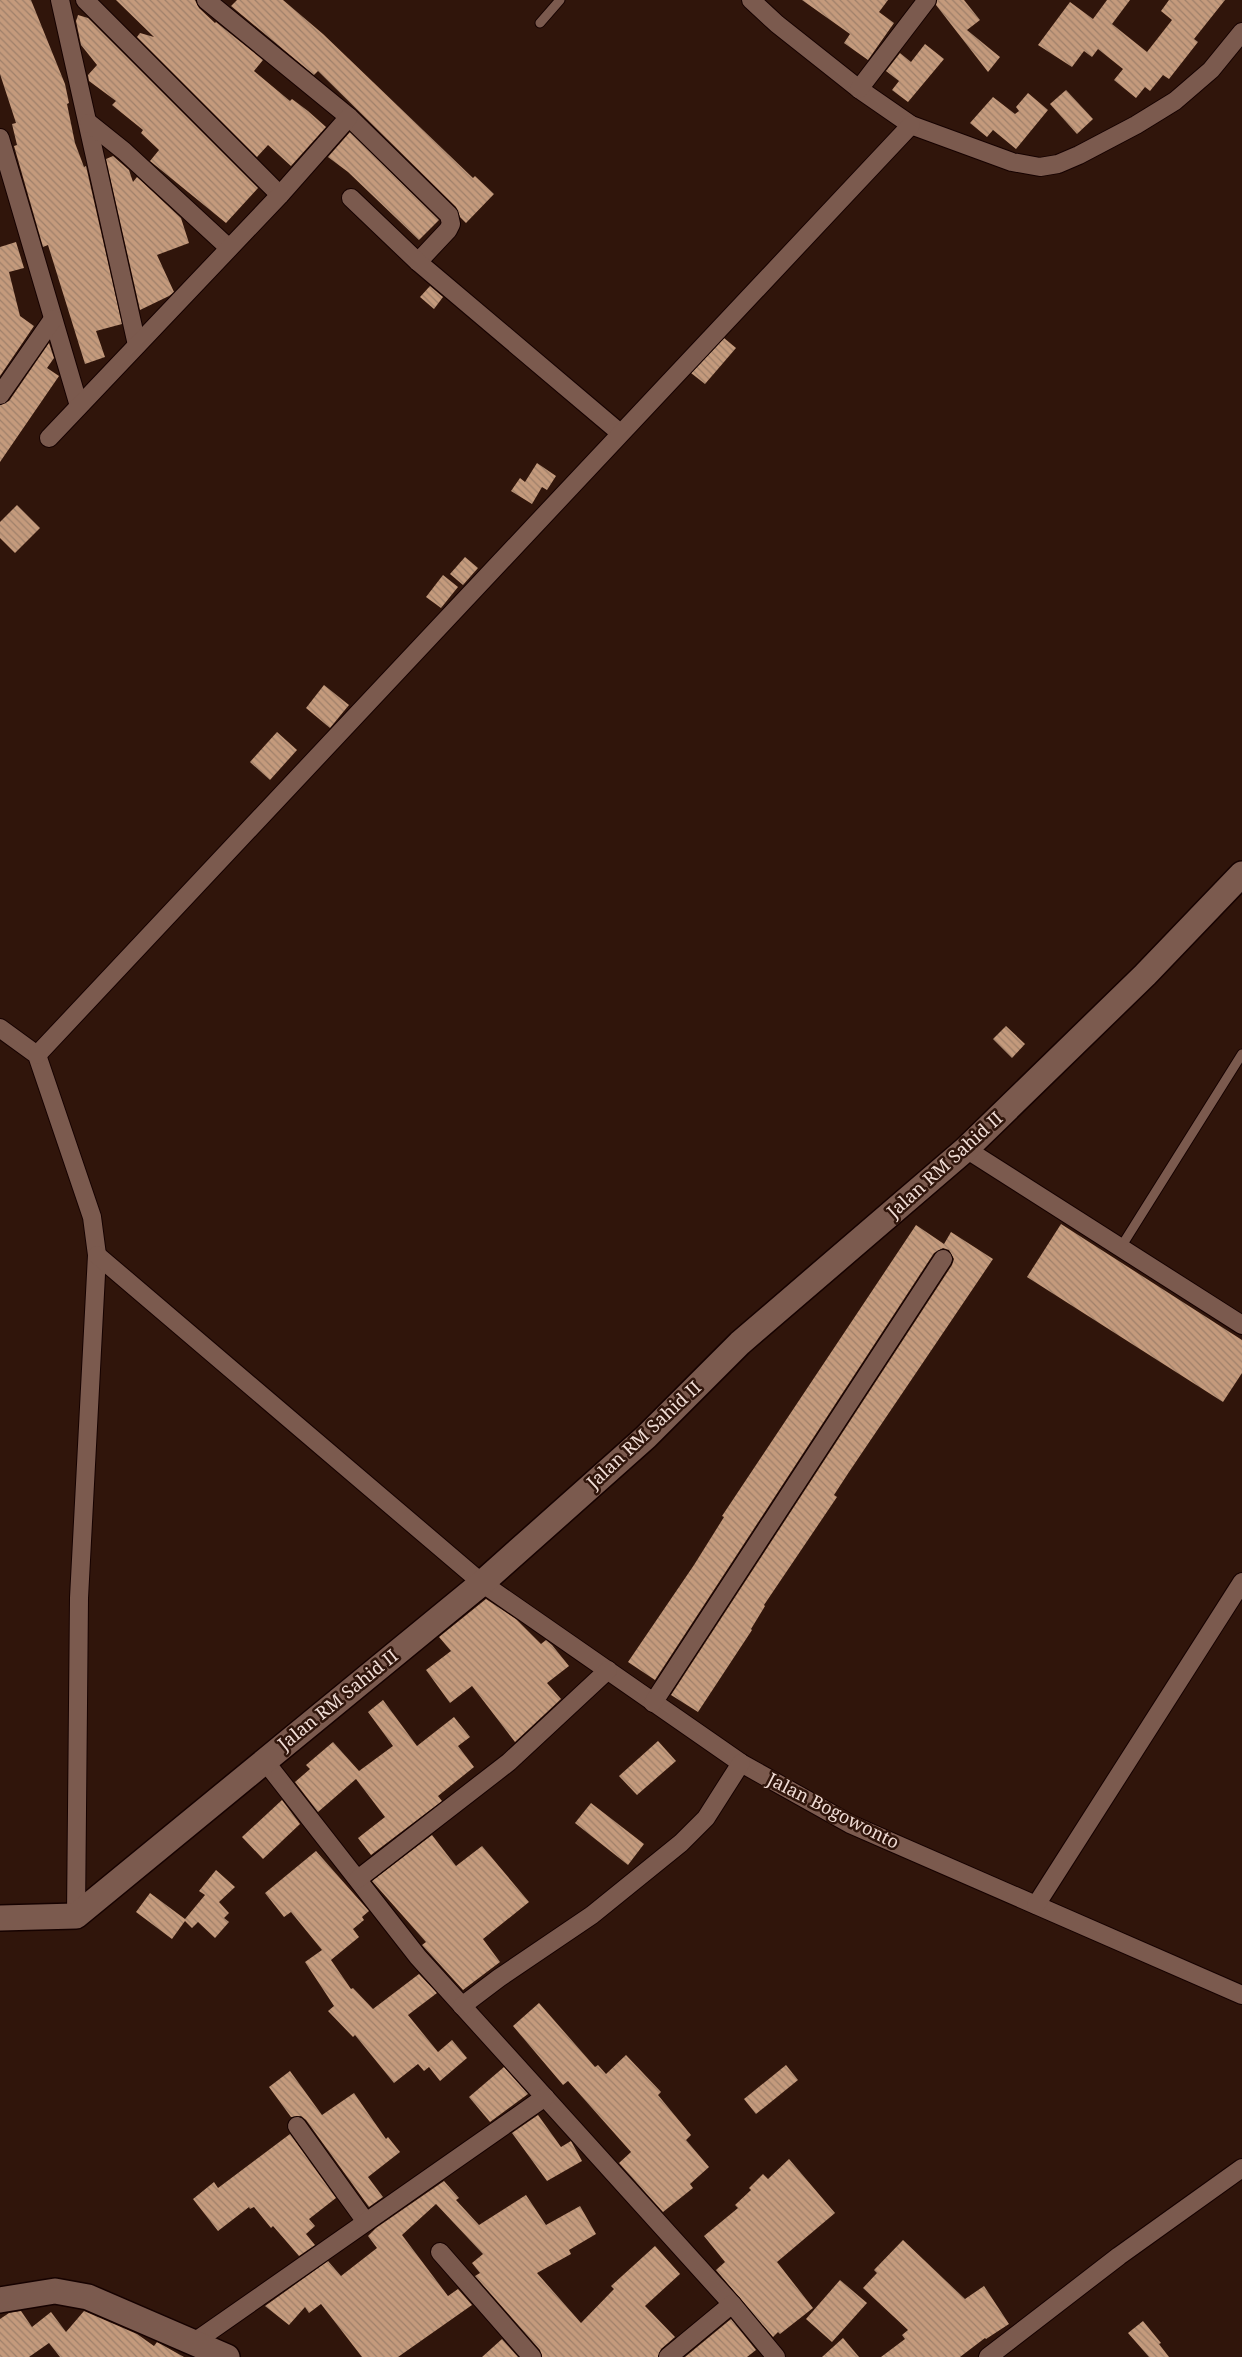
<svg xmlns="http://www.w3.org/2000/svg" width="1242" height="2357" font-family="'Noto Serif',serif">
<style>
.building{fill:url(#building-back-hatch)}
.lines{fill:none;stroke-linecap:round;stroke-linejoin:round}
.lane-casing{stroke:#160200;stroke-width:11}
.street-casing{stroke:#160200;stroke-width:20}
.secondary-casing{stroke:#160200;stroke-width:28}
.lane{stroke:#7b5a4e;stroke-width:9}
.street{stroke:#7b5a4e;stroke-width:18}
.secondary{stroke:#7b5a4e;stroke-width:25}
.labels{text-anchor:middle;stroke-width:5;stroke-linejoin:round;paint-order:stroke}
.street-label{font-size:18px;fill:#f0dcd5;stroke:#30150b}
</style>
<defs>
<pattern id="building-back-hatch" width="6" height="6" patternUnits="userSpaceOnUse" patternTransform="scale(1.25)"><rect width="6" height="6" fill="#c49a7c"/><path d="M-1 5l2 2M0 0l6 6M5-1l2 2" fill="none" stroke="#9f806a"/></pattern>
</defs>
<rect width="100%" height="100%" fill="#30150b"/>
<g class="building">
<path d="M0 0H31L65 84 69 103 67 104 75 143 84 167 86 166 122 324 96 331 105 357 85 364 48 245 43 247 14 146 17 145 12 124 16 123 0 74Z"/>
<path d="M116 0H195L199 8 215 23 216 22 263 60 254 71 290 101 292 99 308 111 326 127 291 166 268 145 257 157 137 37 140 33 154 37Z"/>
<path d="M237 0H283L323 34 473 178 475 176 494 194 466 223 460 217 456 207 318 71 314 75 231 6Z"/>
<path d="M802 0H888L879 12 894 23 868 60 844 43 850 34Z"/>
<path d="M937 0H964L980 20 967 30 1000 57 988 72 936 5Z"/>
<path d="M1107 0H1130L1112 24 1147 52 1172 20 1161 11 1169 0H1225L1194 39 1198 42 1169 79 1163 75 1150 91 1145 87 1136 98 1114 80 1123 69 1098 49 1092 57 1084 51 1072 67 1038 45 1070 2 1093 19Z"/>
<path d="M78 15 88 18 258 188 226 223 150 161 159 150 141 133 143 130 112 105 116 101 89 81 88 75 97 65 81 45 76 21Z"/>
<path d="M925 44 944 59 908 102 892 90 899 81 886 71 900 53 911 62Z"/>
<path d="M1066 90 1093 119 1077 134 1050 104Z"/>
<path d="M1028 93 1048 110 1016 149 993 130 987 137 970 123 993 97 1015 114 1019 111 1016 107Z"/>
<path d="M350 132 439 220 419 240 348 172 328 157Z"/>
<path d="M113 156 129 170 133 182 137 177 181 218 189 243 157 255 174 292 169 296 140 310 106 159Z"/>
<path d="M16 242 24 268 9 272 20 316 34 326 0 376V247Z"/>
<path d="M430 286 443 297 434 309 420 297Z"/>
<path d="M724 338 736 348 705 384 691 373Z"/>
<path d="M49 343 54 358 47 368 59 376 0 462V405L9 401Z"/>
<path d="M537 463 556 476 547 490 542 487 532 504 511 491 520 478 525 482Z"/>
<path d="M17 505 40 528 15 553 0 538V522Z"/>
<path d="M465 557 478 568 463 585 450 574Z"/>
<path d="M443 575 458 587 441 608 426 597Z"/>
<path d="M324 685 349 705 330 728 306 708Z"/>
<path d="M277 732 297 750 270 780 250 762Z"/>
<path d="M1006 1026 1025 1044 1012 1058 993 1039Z"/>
<path d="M1061 1224 1242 1340V1373L1223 1402 1027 1277Z"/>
<path d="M916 1225 944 1244 951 1232 993 1259 849 1472 834 1495 837 1497 764 1605 765 1606 751 1629 752 1630 698 1712 671 1695 952 1265 954 1259 949 1250 943 1248 934 1253 655 1680 628 1662 694 1565 724 1517 722 1516Z"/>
<path d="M486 1599 516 1619 541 1644 546 1640 552 1645 569 1666 547 1683 561 1699 515 1742 472 1686 450 1703 426 1670 451 1651 439 1637Z"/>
<path d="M383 1700 417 1746 454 1717 470 1737 458 1746 474 1767 438 1796 442 1801 371 1855 358 1838 385 1817 356 1779 318 1812 295 1782 310 1769 306 1765 333 1742 359 1771 393 1746 368 1712Z"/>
<path d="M658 1741 676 1761 637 1795 619 1776Z"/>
<path d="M282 1800 300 1824 263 1859 242 1837Z"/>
<path d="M591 1803 644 1844 628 1865 575 1823Z"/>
<path d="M432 1835 456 1866 482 1846 529 1902 483 1939 500 1962 463 1990 422 1945 426 1942 372 1881Z"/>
<path d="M316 1851 369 1911 362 1917 364 1920 353 1929 359 1937 331 1960 351 1989 353 1988 373 2009 419 1974 437 1993 408 2015 438 2052 452 2040 467 2058 440 2081 429 2067 424 2071 418 2064 394 2083 355 2035 353 2037 328 2011 334 2006 305 1962 322 1950 291 1912 284 1917 265 1893Z"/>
<path d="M216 1870 235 1887 219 1902 229 1913 224 1918 229 1922 215 1938 198 1922 192 1928 185 1921 172 1939 136 1912 150 1893 185 1919 205 1895 199 1891Z"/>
<path d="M539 2003 595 2067 598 2065 606 2074 626 2055 661 2092 658 2095 691 2135 686 2140 709 2167 690 2184 693 2188 663 2212 619 2163 631 2152 568 2081 563 2085 513 2026Z"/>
<path d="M786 2065 798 2080 756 2114 744 2099Z"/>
<path d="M504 2067 528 2094 490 2122 469 2097Z"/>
<path d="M290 2071 322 2115 354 2093 386 2139 388 2137 400 2152 368 2177 383 2197 369 2207 306 2120 301 2116 291 2117 269 2087Z"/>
<path d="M538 2115 561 2147 571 2141 582 2161 547 2181 512 2133Z"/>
<path d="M290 2134 336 2198 309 2219 315 2226 306 2234 315 2245 299 2256 273 2226 271 2228 254 2207 250 2209 249 2207 218 2231 193 2199 214 2182 218 2188Z"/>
<path d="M789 2159 835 2213 777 2262 813 2308 780 2334 778 2332 773 2337 716 2270 725 2262 704 2236 738 2208 735 2205 751 2190 749 2188 763 2174 768 2179Z"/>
<path d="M444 2181 459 2198 456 2200 479 2225 526 2195 546 2225 580 2206 596 2234 569 2250 571 2254 537 2273 581 2323 614 2289 611 2286 655 2246 680 2274 645 2306 675 2337 661 2349 658 2357H542L540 2350 475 2276 480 2273 472 2263 483 2254 436 2204 402 2235 448 2296 458 2289 472 2305 398 2357H362L321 2304 309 2313 305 2307 289 2325 265 2306 328 2261 341 2276 377 2248 368 2236 376 2228Z"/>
<path d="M903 2240 965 2299 984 2286 1009 2324 986 2339 985 2338 960 2357H881L905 2339 902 2335 908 2330 863 2288 877 2273 874 2270Z"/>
<path d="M840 2280 867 2303 832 2342 806 2319Z"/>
<path d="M21 2311 32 2327 51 2312 66 2332 84 2311 137 2334 154 2346 157 2342 184 2357H60L49 2343 29 2357H0V2319L9 2313Z"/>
<path d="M731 2319 756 2350 747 2357H685Z"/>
<path d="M1143 2321 1161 2343 1159 2344 1169 2357H1149L1128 2333Z"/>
<path d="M843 2338 859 2357H822Z"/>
<path d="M502 2339 518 2357H482Z"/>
</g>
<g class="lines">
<g class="lane-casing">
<g id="lane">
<path d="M540 23 560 0"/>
<path d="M1121 1247 1242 1054"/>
</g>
</g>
<g class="street-casing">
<g id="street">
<path d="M60 0 137 345"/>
<path d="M85 0 280 195"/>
<path d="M206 0 349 117 449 215 451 224 448 230 418 262"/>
<path d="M751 0 777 24 859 89 911 125 1012 162 1040 167 1058 164 1079 155 1136 125 1175 101 1211 70 1242 32"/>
<path d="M859 89 927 0"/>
<path d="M89 123 124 151 229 248"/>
<path d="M0 138 79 406"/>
<path d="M351 198 418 262 619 432"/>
<path d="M0 395 53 319"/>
<path d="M49 438 280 195 349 117"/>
<path d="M0 1028 37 1055 92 1217 97 1255 79 1598 76 1916"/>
<path d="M37 1055C329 745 618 433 911 125"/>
<path d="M966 1149 1242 1325"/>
<path d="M97 1255 482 1583 741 1763 850 1824 1242 1995"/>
<path d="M653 1703 943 1259"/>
<path d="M264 1760 418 1957 732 2304 776 2357"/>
<path d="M358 1879 509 1762 608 1670"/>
<path d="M1036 1905 1242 1582"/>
<path d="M462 2006 499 1978 592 1915 681 1843 706 1818 741 1763"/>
<path d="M297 2126 366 2222"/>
<path d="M440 2252 532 2357"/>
<path d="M193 2343 545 2097"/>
<path d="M668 2357 732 2304"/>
<path d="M988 2357 1119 2256 1242 2168"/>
</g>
</g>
<g class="secondary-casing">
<g id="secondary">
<path d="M0 1918 76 1916 482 1583 646 1437 740 1343 966 1149 1145 975 1242 874"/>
<path d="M0 2300 55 2291 88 2297 227 2357"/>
</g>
</g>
<use href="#lane" class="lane"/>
<use href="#street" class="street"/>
<use href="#secondary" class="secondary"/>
</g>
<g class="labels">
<g class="street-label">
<text transform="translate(945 1165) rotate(-42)" y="6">Jalan RM Sahid II</text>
<text transform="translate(644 1435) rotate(-43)" y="6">Jalan RM Sahid II</text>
<text transform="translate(338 1700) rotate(-39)" y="6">Jalan RM Sahid II</text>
<text transform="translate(833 1811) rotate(27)" y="6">Jalan Bogowonto</text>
</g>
</g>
</svg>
